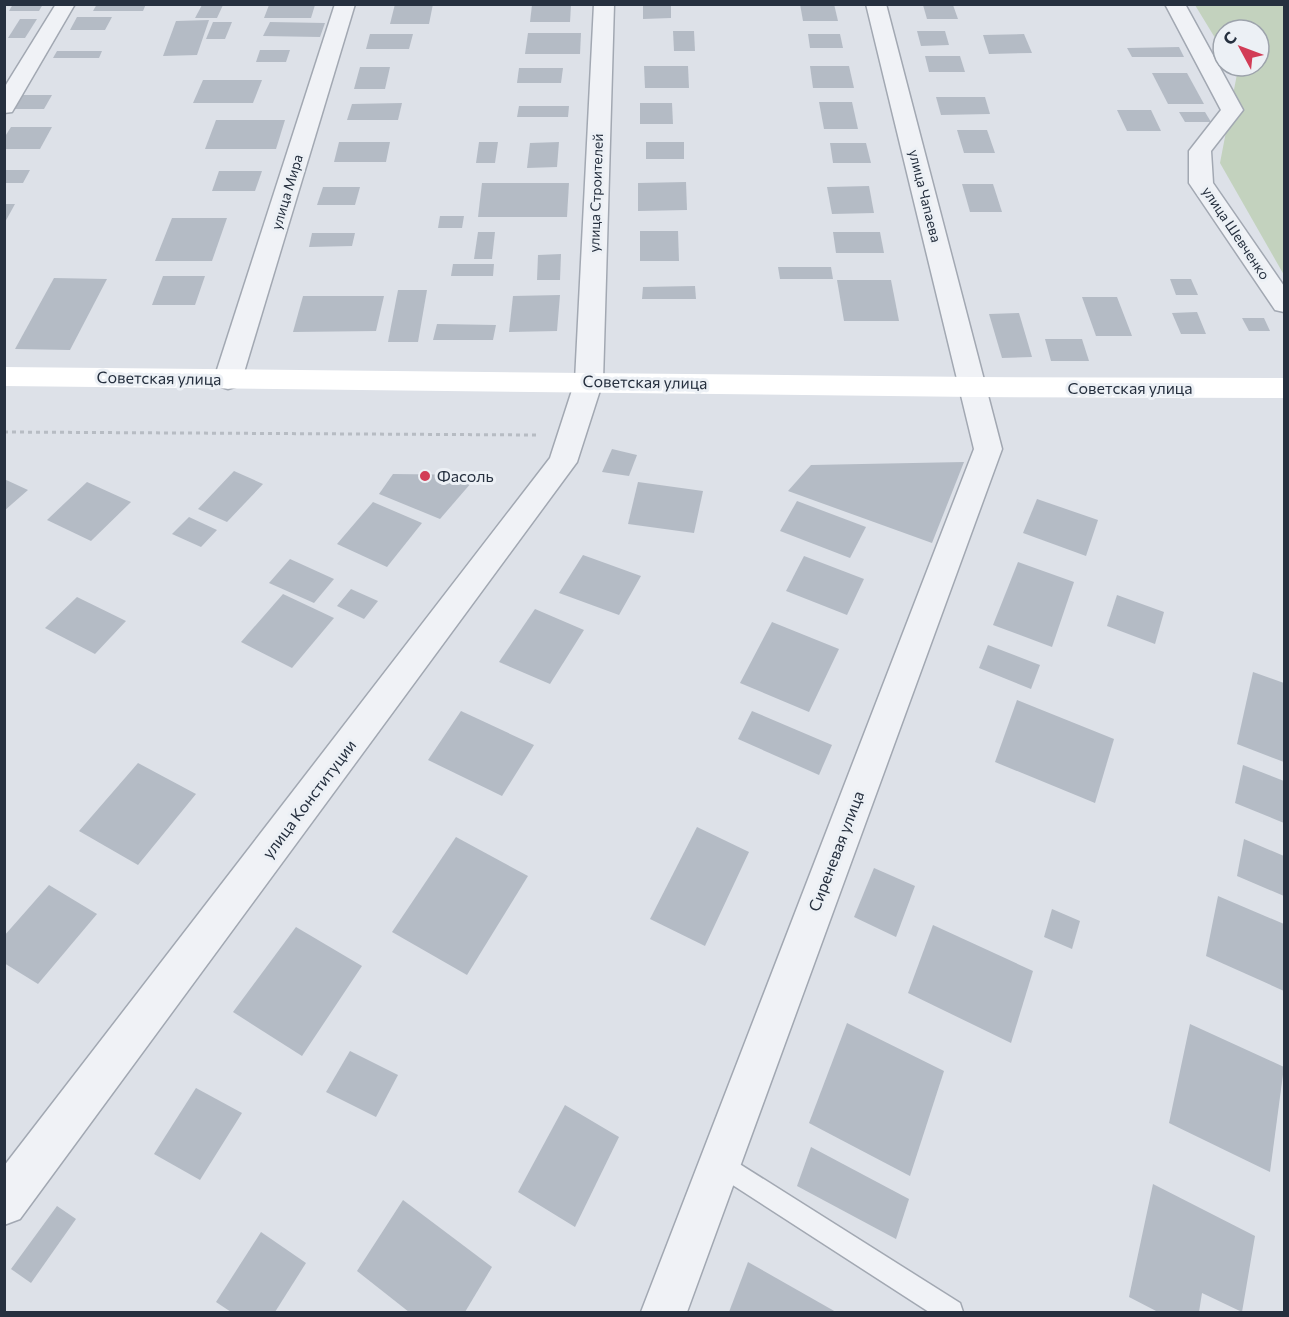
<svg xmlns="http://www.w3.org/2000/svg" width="1289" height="1317" font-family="Commissioner,sans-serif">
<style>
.green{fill:#c3d2be}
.building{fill:#b4bbc5}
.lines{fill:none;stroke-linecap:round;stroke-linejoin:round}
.service-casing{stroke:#a2a8b2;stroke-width:3}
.minor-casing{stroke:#a2a8b2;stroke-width:3}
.path{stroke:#b7bcc3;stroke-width:3;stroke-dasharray:4 4;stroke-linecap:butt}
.service{fill:#f0f2f6;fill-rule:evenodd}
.minor{fill:#f0f2f6;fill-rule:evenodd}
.secondary{fill:#fff;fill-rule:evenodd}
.poi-dot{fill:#d23c56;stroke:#ecf0f5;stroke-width:2}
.labels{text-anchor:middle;stroke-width:6;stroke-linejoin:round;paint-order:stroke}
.far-street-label{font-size:14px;fill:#26303f;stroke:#ecf0f5}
.street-label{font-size:16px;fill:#26303f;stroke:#ecf0f5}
.poi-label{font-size:16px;fill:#26303f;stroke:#ecf0f5;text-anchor:start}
</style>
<rect width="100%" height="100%" fill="#dde1e8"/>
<path class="green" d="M1195 5H1284V275L1220 163 1237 74 1232 66H1259V30H1223V51Z"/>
<g class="building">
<path d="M13 4H43L39 11H9Z"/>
<path d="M97 4H146L143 11H93Z"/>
<path d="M395 4H433L429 24H390Z"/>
<path d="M643 4H671V18L643 19Z"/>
<path d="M800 4H834L838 21H803Z"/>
<path d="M202 5H223L217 18H195Z"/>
<path d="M269 5H315L311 18H264Z"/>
<path d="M532 5H571L570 22H530Z"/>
<path d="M923 5H953L958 19H927Z"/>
<path d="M77 17H112L105 30H70Z"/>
<path d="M20 19H37L25 38H8Z"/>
<path d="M209 20 197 55 163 56 176 21Z"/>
<path d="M213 22H232L225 39H206Z"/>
<path d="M270 22 325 23 320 37 263 36Z"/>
<path d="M673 31H694L695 51H674Z"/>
<path d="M917 31H945L949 45 921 46Z"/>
<path d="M528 33H581L580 54H525Z"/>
<path d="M370 34H413L409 49H366Z"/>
<path d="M808 34H840L843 48H810Z"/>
<path d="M1024 34 1032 53 989 54 983 35Z"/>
<path d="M1179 47 1184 57H1132L1127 48Z"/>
<path d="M260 50H290L286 62H256Z"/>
<path d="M57 51H102L99 58H53Z"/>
<path d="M925 56H960L965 72H929Z"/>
<path d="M644 66H688L689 88H645Z"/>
<path d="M810 66H849L854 88H813Z"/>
<path d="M360 67H390L385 89H354Z"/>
<path d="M519 68H563L561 83H517Z"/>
<path d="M1152 73H1187L1204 104H1168Z"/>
<path d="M203 80H262L253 103H193Z"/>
<path d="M20 95H52L44 109H12Z"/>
<path d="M936 97H985L990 114 941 115Z"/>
<path d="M819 102H852L858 129H824Z"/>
<path d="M402 103 398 120H347L352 104Z"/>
<path d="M640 103H672L673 124H640Z"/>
<path d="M519 106H569L568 117H517Z"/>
<path d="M1117 110H1151L1161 131H1127Z"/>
<path d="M1179 112H1205L1211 122H1185Z"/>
<path d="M216 120H285L276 149H205Z"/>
<path d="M11 127H52L40 149H4V138Z"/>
<path d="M957 130H987L995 153H964Z"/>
<path d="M339 142H390L386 162H334Z"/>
<path d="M479 142H498L495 163H476Z"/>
<path d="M559 142 557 167 527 168 530 143Z"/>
<rect x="646" y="142" width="38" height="17"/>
<path d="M830 143H866L871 163H833Z"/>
<path d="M4 170H30L23 183H4Z"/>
<path d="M219 171H262L255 191H212Z"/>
<path d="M686 182 687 210 638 211V183Z"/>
<path d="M482 183H569L567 217H478Z"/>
<path d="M962 184H993L1002 212H970Z"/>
<path d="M869 186 874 213 832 214 827 187Z"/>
<path d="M323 187H360L355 205H317Z"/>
<path d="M4 204H15L4 224Z"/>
<path d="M440 216H464L462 228H438Z"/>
<path d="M172 218H227L212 261H155Z"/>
<path d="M640 231H678L679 261H640Z"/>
<path d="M478 232H495L492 259H474Z"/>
<path d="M833 232H880L884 253H836Z"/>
<path d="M312 233H355L352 246 309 247Z"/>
<path d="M561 254 560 280H537L538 255Z"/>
<path d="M453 264H494L493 276H451Z"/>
<path d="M778 267H831L833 279H780Z"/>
<path d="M163 276H205L195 305H152Z"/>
<path d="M54 278 107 279 70 350 15 349Z"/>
<path d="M1170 279H1191L1198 295H1176Z"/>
<path d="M837 280H891L899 321H844Z"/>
<path d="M695 286 696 299H642L643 287Z"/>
<path d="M398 290H427L418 342H388Z"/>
<path d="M560 295 557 331 509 332 513 296Z"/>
<path d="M303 296H384L376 331 293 332Z"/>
<path d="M1082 297H1117L1132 336H1096Z"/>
<path d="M1197 312 1206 334H1181L1172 313Z"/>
<path d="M1019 313 1032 357 1002 358 989 314Z"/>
<path d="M1242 318H1264L1270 331H1249Z"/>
<path d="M437 324 496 325 493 340H433Z"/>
<path d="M1045 339H1082L1089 361H1051Z"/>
<path d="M612 449 637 455 629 476 602 472Z"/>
<path d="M964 462 932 543 788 491 811 465Z"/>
<path d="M234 471 263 484 227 522 198 509Z"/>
<path d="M393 474 478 475 440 519 379 494Z"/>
<path d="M4 479 28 490 4 511Z"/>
<path d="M87 482 131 502 91 541 47 520Z"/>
<path d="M638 482 703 491 694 533 628 524Z"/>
<path d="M1037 499 1098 520 1086 556 1023 533Z"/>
<path d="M797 501 866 527 850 558 780 531Z"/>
<path d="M373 502 422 523 387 567 337 544Z"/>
<path d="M189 517 217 530 201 547 172 534Z"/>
<path d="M583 555 641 576 619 615 559 593Z"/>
<path d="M804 556 864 579 847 615 786 591Z"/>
<path d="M290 559 334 579 314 603 269 583Z"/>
<path d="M1018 562 1074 582 1052 647 993 625Z"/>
<path d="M351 589 378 601 364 619 337 606Z"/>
<path d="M283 594 334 618 292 668 241 642Z"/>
<path d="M1117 595 1164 612 1155 644 1107 626Z"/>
<path d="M77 597 126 621 95 654 45 628Z"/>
<path d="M535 609 584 630 550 684 499 662Z"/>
<path d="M772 622 839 649 809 712 740 683Z"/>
<path d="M988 645 1040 665 1031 689 979 668Z"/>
<path d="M1253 672 1284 683V762L1237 744Z"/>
<path d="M1017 700 1114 739 1095 803 995 762Z"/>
<path d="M461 711 534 745 502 796 428 760Z"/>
<path d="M752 711 832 745 819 775 738 739Z"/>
<path d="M138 763 196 794 138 865 79 831Z"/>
<path d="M1243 765 1284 781V823L1235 803Z"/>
<path d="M697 827 749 852 705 946 650 919Z"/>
<path d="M456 837 528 876 467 975 392 932Z"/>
<path d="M1244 839 1284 856V896L1237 876Z"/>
<path d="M874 868 915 886 896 937 854 917Z"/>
<path d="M49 885 97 914 38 984 4 963V936Z"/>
<path d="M1218 896 1284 924V991L1206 956Z"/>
<path d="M1052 909 1080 921 1072 949 1044 937Z"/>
<path d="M933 925 1033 971 1011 1043 908 993Z"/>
<path d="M296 927 362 966 302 1056 233 1012Z"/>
<path d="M847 1023 944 1071 910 1176 809 1123Z"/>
<path d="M1190 1024 1284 1067 1270 1172 1169 1123Z"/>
<path d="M350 1051 398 1075 376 1117 326 1092Z"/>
<path d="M196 1088 242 1113 200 1180 154 1154Z"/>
<path d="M565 1105 619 1137 575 1227 518 1192Z"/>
<path d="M811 1147 909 1199 896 1239 797 1186Z"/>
<path d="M1153 1184 1255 1236 1242 1312 1202 1293 1199 1312H1158L1129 1297Z"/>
<path d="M403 1200 492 1267 465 1312H409L357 1271Z"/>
<path d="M57 1206 76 1219 31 1283 11 1269Z"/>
<path d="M261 1232 306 1263 275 1312H231L216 1302Z"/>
<path d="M748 1262 836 1312H729Z"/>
</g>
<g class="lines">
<g class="service-casing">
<path id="service" d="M719 1151 960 1303 963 1312H929L711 1171 707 1163 711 1155Z"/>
</g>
<g class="minor-casing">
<g id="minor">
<path d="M56 4H75L15 107 12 112 4 113V88Z"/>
<path d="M335 4H355L242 379 238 386 228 389 218 386 214 379Z"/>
<path d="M594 4H614L603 381 577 462 20 1219 4 1225V1166L550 458 575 381Z"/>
<path d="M866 4H886L1002 449 687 1312H641L974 449Z"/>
<path d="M1165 4H1185L1243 110 1211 151 1213 183 1284 286V312L1275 310 1189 183V151L1221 110Z"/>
</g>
</g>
<path class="path" d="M4 432 538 435"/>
<use href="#service" class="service"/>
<use href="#minor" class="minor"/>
<path class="secondary" d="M4 367 974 377 1284 378V398L974 397 4 386Z"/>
</g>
<circle class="poi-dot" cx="425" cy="476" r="6"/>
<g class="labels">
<g class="far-street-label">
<text transform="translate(287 192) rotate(-73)" y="5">улица Мира</text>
<text transform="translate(596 193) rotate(-88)" y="5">улица Строителей</text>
<text transform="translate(925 196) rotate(76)" y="5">улица Чапаева</text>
<text transform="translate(1236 233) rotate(56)" y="5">улица Шевченко</text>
</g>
<g class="street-label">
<text transform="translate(159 378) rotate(1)" y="6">Советская улица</text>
<text transform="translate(645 382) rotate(1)" y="6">Советская улица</text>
<text x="1130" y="394">Советская улица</text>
<text transform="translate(309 799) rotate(-53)" y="6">улица Конституции</text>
<text transform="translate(836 851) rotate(-69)" y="6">Сиреневая улица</text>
</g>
<g class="poi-label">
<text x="437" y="482">Фасоль</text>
</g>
</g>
<rect width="1289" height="1317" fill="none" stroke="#26303f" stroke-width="12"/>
<g transform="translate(1241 48) rotate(311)"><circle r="28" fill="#ecf0f5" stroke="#9da3ac" stroke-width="1.5"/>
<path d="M0-4.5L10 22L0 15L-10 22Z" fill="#d23c56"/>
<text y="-9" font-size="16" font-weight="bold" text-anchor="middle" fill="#26303f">С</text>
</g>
</svg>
